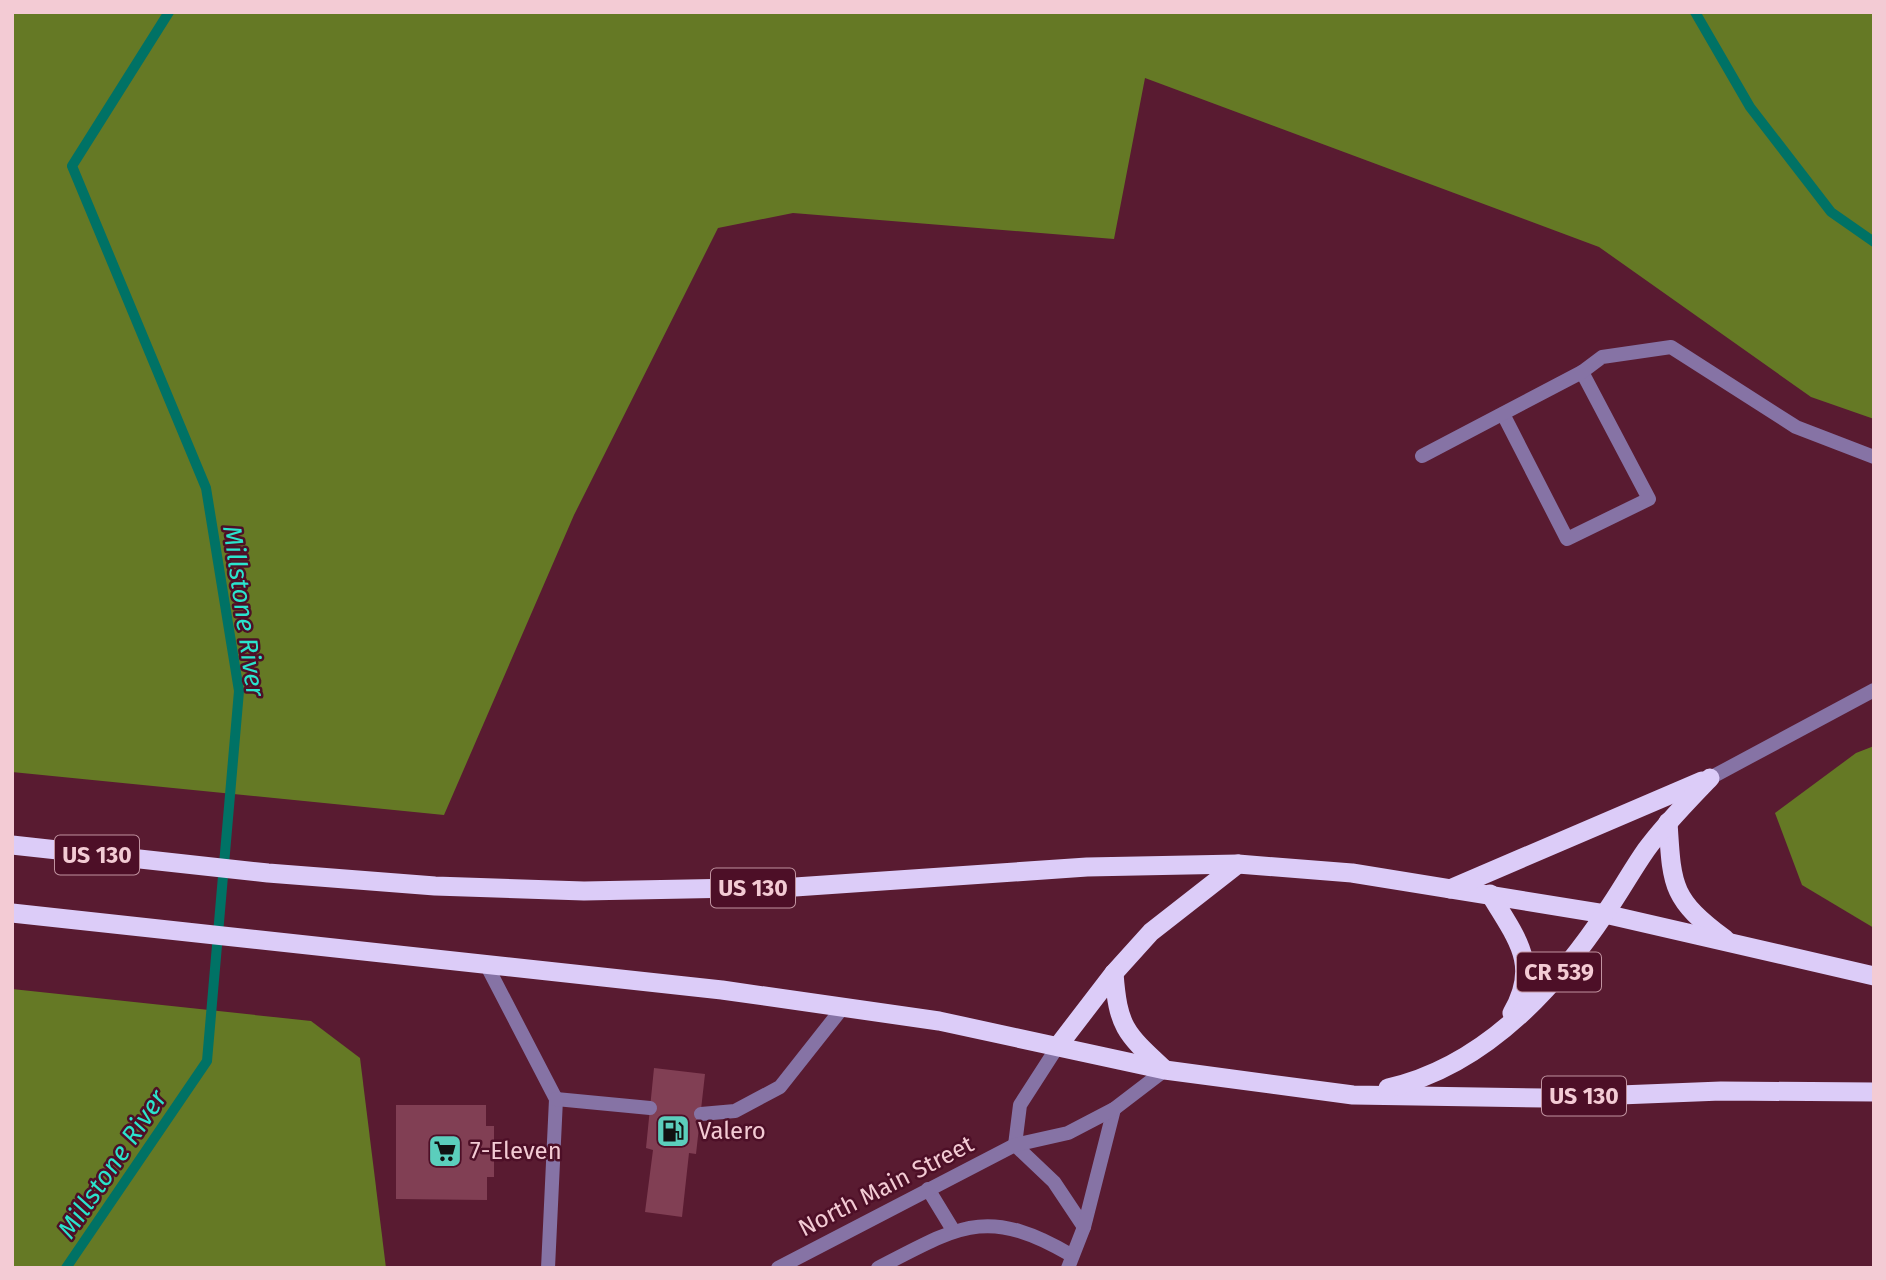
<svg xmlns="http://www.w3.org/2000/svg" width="1886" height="1280" font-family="'Fira Sans',sans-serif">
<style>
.forest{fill:#657925}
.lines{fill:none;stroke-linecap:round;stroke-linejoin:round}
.stream{stroke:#007265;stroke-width:10}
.building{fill:#813f54}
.service{stroke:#8673a5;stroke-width:14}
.minor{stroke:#8673a5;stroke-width:14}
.tertiary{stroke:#8673a5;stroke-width:14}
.trunk{stroke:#dcccf8;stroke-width:19}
.labels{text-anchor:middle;stroke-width:5;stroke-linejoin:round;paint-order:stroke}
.shield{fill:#4d0f27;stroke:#c193a0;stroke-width:2}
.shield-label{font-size:23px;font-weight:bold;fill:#f3cbd4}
.poi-label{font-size:24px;fill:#f3cbd4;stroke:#4d0f27;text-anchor:start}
.street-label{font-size:24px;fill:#f3cbd4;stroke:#4d0f27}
.water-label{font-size:26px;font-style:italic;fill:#2be4cd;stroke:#4d0f27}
</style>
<rect width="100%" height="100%" fill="#591b31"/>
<g class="forest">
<path d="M12 12H1874V419L1811 397 1599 247 1145 78 1114 239 793 213 718 228 574 515 444 815 12 772Z"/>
<path d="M1874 746V928L1802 885 1775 813 1856 753Z"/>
<path d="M12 989 311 1021 360 1058 386 1268H12Z"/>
</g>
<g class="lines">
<g class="stream">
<path d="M1695 12 1750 107 1831 212 1874 242"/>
<path d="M66 1268 207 1061 239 691 206 488 72 166 169 12"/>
</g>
</g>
<g class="building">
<path d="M654 1068 705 1074 696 1154 689 1153 682 1217 645 1212 653 1150 646 1148Z"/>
<path d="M396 1105H486V1126H494V1177H487V1200L396 1199Z"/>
</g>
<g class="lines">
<g class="service">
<path d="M1503 414 1567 539 1649 499 1582 372"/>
<path d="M1422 456 1582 372 1602 357 1671 347 1796 427 1874 457"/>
<path d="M487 966 556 1099 548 1268"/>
<path d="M556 1099 650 1108"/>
<path d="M701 1114 735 1111 780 1087 844 1006"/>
<path d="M928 1189 953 1230"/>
<path d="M878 1268C958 1227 986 1205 1071 1255"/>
</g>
<g class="minor">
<path d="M1015 1145 1054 1182 1084 1227"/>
<path d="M1068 1268 1084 1227 1114 1109"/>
</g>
<g class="tertiary">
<path d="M1710 778 1874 690"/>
<path d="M1015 1145 1020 1105 1058 1046"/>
<path d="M778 1268 1015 1145 1068 1133 1114 1109 1165 1070"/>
</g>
<g class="trunk">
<path d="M1668 822C1672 886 1671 899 1725 939"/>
<path d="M12 845 268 873 435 886 584 891 795 887 1087 867 1238 864 1352 873 1605 914 1874 976"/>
<path d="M1450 889 1702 781"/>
<path d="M1490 894C1515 937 1541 963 1512 1013"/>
<path d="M12 913 722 990 939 1021 1165 1070 1353 1095 1544 1098 1721 1091 1874 1092"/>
<path d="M1114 973C1118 1027 1125 1033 1164 1069"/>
<path d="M1058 1046 1114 973 1151 932 1238 864"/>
<path d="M1388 1088C1482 1067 1554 990 1606 912 1620 892 1632 870 1646 850 1665 824 1688 801 1710 778"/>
</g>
</g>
<defs>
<g id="fuel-square" transform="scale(1.75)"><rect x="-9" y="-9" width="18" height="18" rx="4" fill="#5bcebc" stroke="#4d0f27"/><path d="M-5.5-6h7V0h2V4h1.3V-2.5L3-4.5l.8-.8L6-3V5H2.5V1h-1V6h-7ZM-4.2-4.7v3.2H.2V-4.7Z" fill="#111"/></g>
<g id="supermarket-square" transform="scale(1.75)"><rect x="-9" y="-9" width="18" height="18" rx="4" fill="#5bcebc" stroke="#4d0f27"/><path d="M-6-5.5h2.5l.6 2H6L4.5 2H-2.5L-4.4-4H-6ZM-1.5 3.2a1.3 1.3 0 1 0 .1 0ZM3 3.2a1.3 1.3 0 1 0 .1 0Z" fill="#111"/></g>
</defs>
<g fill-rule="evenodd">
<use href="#fuel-square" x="673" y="1131"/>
<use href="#supermarket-square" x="445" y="1151"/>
</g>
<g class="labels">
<g class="shield">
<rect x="55" y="835.5" width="84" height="39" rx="5"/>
<rect x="711" y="868.5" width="84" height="39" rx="5"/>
<rect x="1517" y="952.5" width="84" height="39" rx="5"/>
<rect x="1542" y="1076.5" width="84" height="39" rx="5"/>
</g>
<g class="shield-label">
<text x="97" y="863">US 130</text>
<text x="753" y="896">US 130</text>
<text x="1559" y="980">CR 539</text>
<text x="1584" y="1104">US 130</text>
</g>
<g class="poi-label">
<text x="698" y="1139">Valero</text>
<text x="470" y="1159">7-Eleven</text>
</g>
<g class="street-label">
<text transform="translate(886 1186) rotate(-27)" y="8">North Main Street</text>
</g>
<g class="water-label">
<text transform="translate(244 611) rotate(82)" y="9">Millstone River</text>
<text transform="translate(112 1164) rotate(-56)" y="9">Millstone River</text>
</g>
</g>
<rect width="1886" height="1280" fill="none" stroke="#f3cbd4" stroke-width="28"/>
</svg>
